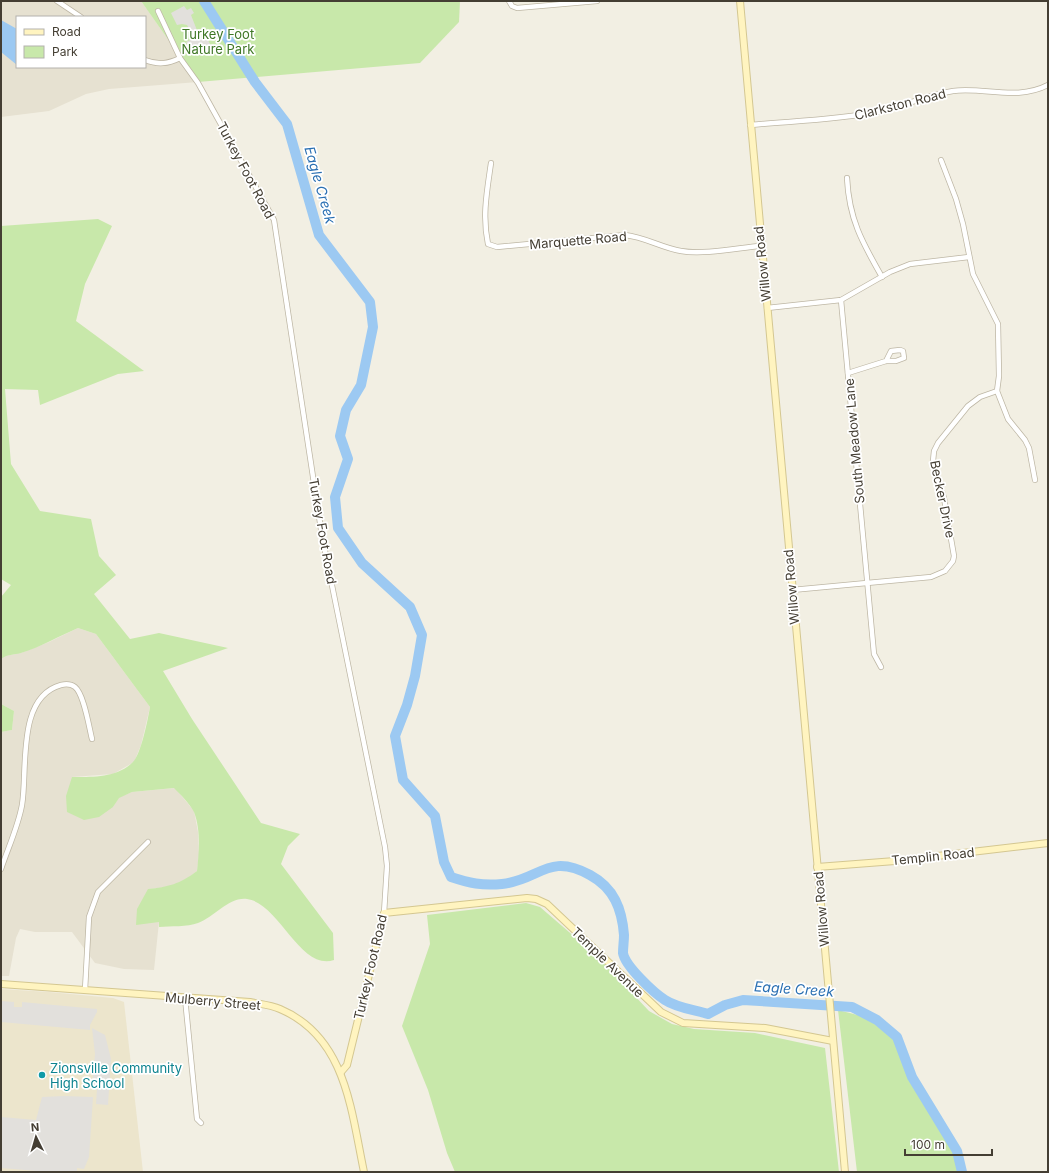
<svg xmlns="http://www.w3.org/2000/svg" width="1049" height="1173" font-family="Inter,sans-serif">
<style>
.residential{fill:#e6e1d1;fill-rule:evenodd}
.education{fill:#ece5cc}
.green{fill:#c8e8aa}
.parking{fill:#e2e0dc}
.water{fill:#9cc9f2}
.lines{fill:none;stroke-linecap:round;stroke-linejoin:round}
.river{stroke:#9cc9f2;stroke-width:10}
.street-casing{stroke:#beb7a5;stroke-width:6}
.secondary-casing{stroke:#d4c791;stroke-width:8}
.street{stroke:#fff;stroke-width:4.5}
.secondary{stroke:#fff4c0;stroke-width:6}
.culture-dot{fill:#0f9aa8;stroke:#fff;stroke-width:1.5}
.labels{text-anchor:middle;stroke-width:3.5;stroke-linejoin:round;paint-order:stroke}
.park-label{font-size:13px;fill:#3e7725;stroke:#fff}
.street-label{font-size:13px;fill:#443e33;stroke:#fff}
.culture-label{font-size:13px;fill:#0d838f;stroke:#fff;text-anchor:start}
.water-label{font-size:14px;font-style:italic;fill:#2a6fb2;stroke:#fff}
</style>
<rect width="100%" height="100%" fill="#f2efe3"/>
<g class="residential">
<path d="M1 1H141L198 82 109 89 86 94 49 111 1 117ZM17 17H145V67H17Z"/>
<path d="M78 628 96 634 150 707 141 745 134 762 113 774 72 777 113 807 119 797 132 792 175 788 194 811 198 832 199 855 197 871 184 881 168 887 148 889 159 922 154 970 124 969 95 963 72 932H35L20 929 16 938 9 976H1V732L12 730 14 711 1 704V659L5 656 21 653 49 642Z"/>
</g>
<path class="education" d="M1 989 49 992 113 998 124 1002 143 1172H1Z"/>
<g class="green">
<path d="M141 1H460L459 22 420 63 198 82Z"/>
<path d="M98 219 112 226 85 284 76 321 144 371 118 374 40 405 38 390 5 389 11 464 40 511 91 519 99 556 116 575 94 594 130 639 159 633 228 648 163 671 192 719 261 823 300 834 288 846 281 864 333 933 334 960C300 971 279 903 247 899 228 897 215 917 198 923 187 927 171 926 159 927V922L136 925 137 909 148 889C168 887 180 884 197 871 199 853 201 830 194 812 190 804 180 794 174 788L132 792 119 798 113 807 99 817 84 820 67 812 66 796 72 777C93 777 117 778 133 762 141 754 148 719 150 707L96 634 78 628C59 636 41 647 21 653 14 655 7 654 1 659V597L11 585 1 579V226Z"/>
<path d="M1 704 14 711 12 730 1 732Z"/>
<path d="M526 903 540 907 598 957 649 1011 672 1024 694 1029 755 1033 825 1048 839 1172H455L447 1153 428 1090 402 1026 430 944 427 915Z"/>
<path d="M838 1010 877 1020 897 1037 912 1077 957 1151 962 1172H857Z"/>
</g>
<g class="parking">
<path d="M184 6 187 10 191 8 194 13 191 15 200 38H207L211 46 204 54 201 50 192 53 186 42 192 39V34L187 25 182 24 177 25 171 13Z"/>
<path d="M1 1001 14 1002V1007H22V1002L97 1009V1012L90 1025V1030L1 1022Z"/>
<path d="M92 1028 105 1035 111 1059 108 1105 96 1104 97 1089 92 1088 95 1054Z"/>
<path d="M64 1096 93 1097 89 1157 84 1169 77 1168V1172H49L1 1168V1117L36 1120 42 1097Z"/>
</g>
<path class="water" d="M1 20 17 29V65L1 52Z"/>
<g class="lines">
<path class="river" d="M204 1 255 82 287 124 319 235 370 302 373 327 361 385 346 410 340 436 348 459 335 497 338 528 362 563 410 607 422 635 415 676 407 705 395 736 403 780 435 816 444 862 451 877C469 883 482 886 502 884 540 880 548 852 590 875 614 888 622 909 624 935 624 941 623 947 623 953 625 966 654 993 665 1000 677 1008 695 1010 708 1014L725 1005 743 1000 852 1007 877 1020 897 1037 912 1077 957 1151 962 1172"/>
<g class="street-casing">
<g id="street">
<path d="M57 1 81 17"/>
<path d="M509 1 512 6 517 8 597 1"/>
<path d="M158 11 180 58 198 83 274 220 322 536 385 847 387 866 384 913"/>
<path d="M145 60C158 65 168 64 180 58"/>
<path d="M750 125C792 121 835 120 877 112 902 107 927 95 953 91 985 87 1017 101 1048 85"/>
<path d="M491 163C487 191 482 216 488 244L497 247 625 235C645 237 662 248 681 251 703 255 738 248 760 246"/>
<path d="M847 178C849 219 862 242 882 277"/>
<path d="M841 300 874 654 881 667"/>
<path d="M767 308 841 300 890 272 910 264 969 257"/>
<path d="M848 373 886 361H896L904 358 903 351 900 350 891 351 886 361"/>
<path d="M997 391 1008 419 1025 440 1029 448 1035 480"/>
<path d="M792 590 931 577 945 571 953 561 954 556 944 498 933 461 934 451 938 443 968 406 980 397 997 391 999 376 998 324 973 274 963 224 956 199 941 160"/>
<path d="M1 869C8 848 18 827 22 805 28 770 16 697 61 685 65 684 71 684 75 687 84 694 89 727 92 739"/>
<path d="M85 990 89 917 98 892 148 842"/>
<path d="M185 998 197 1119 201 1123"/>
</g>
</g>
<g class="secondary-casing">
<g id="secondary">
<path d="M740 1 845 1172"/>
<path d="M817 867 895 861 1048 843"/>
<path d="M1 984 250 1002C260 1004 271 1005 280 1009 346 1037 351 1110 364 1172"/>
<path d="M341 1072 347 1065 384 913 527 898 536 899 547 904 661 1012 683 1023 765 1028 833 1041"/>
</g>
</g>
<use href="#street" class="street"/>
<use href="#secondary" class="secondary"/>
</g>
<circle class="culture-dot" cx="42" cy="1075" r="4"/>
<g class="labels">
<g class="park-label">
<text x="218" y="39">Turkey Foot<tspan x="218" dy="15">Nature Park</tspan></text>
</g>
<g class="street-label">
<text transform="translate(900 104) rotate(-14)" y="5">Clarkston Road</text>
<text transform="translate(246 170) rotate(62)" y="5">Turkey Foot Road</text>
<text transform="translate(578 240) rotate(-5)" y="5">Marquette Road</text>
<text transform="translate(762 264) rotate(-96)" y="5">Willow Road</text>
<text transform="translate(854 441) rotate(-95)" y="5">South Meadow Lane</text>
<text transform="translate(943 499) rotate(78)" y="5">Becker Drive</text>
<text transform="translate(323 531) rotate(80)" y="5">Turkey Foot Road</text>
<text transform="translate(791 587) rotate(-95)" y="5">Willow Road</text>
<text transform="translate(933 856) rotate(-6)" y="5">Templin Road</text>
<text transform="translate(821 909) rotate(-95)" y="5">Willow Road</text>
<text transform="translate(608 962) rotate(44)" y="5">Temple Avenue</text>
<text transform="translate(370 967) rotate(-77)" y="5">Turkey Foot Road</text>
<text transform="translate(213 1001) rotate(5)" y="5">Mulberry Street</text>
</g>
<g class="culture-label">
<text x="50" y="1073">Zionsville Community<tspan x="50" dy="15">High School</tspan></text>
</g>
<g class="water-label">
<text transform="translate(320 185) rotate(74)" y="5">Eagle Creek</text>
<text transform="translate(794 989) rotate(4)" y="5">Eagle Creek</text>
</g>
</g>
<rect width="1049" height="1173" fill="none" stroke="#443e33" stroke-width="4"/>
<rect x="16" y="16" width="130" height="52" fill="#ffffff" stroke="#b4b2ad"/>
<rect x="24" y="29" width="20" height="6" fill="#fff4c0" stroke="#b4b2ad"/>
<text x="52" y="36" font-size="12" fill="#443e33">Road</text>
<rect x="24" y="46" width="20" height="12" fill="#c8e8aa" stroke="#b4b2ad"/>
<text x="52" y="56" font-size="12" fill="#443e33">Park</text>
<g transform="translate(36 1137) rotate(355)" stroke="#ffffff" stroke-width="3" paint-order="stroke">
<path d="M0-3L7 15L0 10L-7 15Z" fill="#443e33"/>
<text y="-6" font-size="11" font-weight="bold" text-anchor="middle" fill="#443e33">N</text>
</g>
<path d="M905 1149v6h87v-6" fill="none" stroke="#443e33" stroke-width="2"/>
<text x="911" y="1149" font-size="12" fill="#443e33" stroke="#ffffff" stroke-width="3" paint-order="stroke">100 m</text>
</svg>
